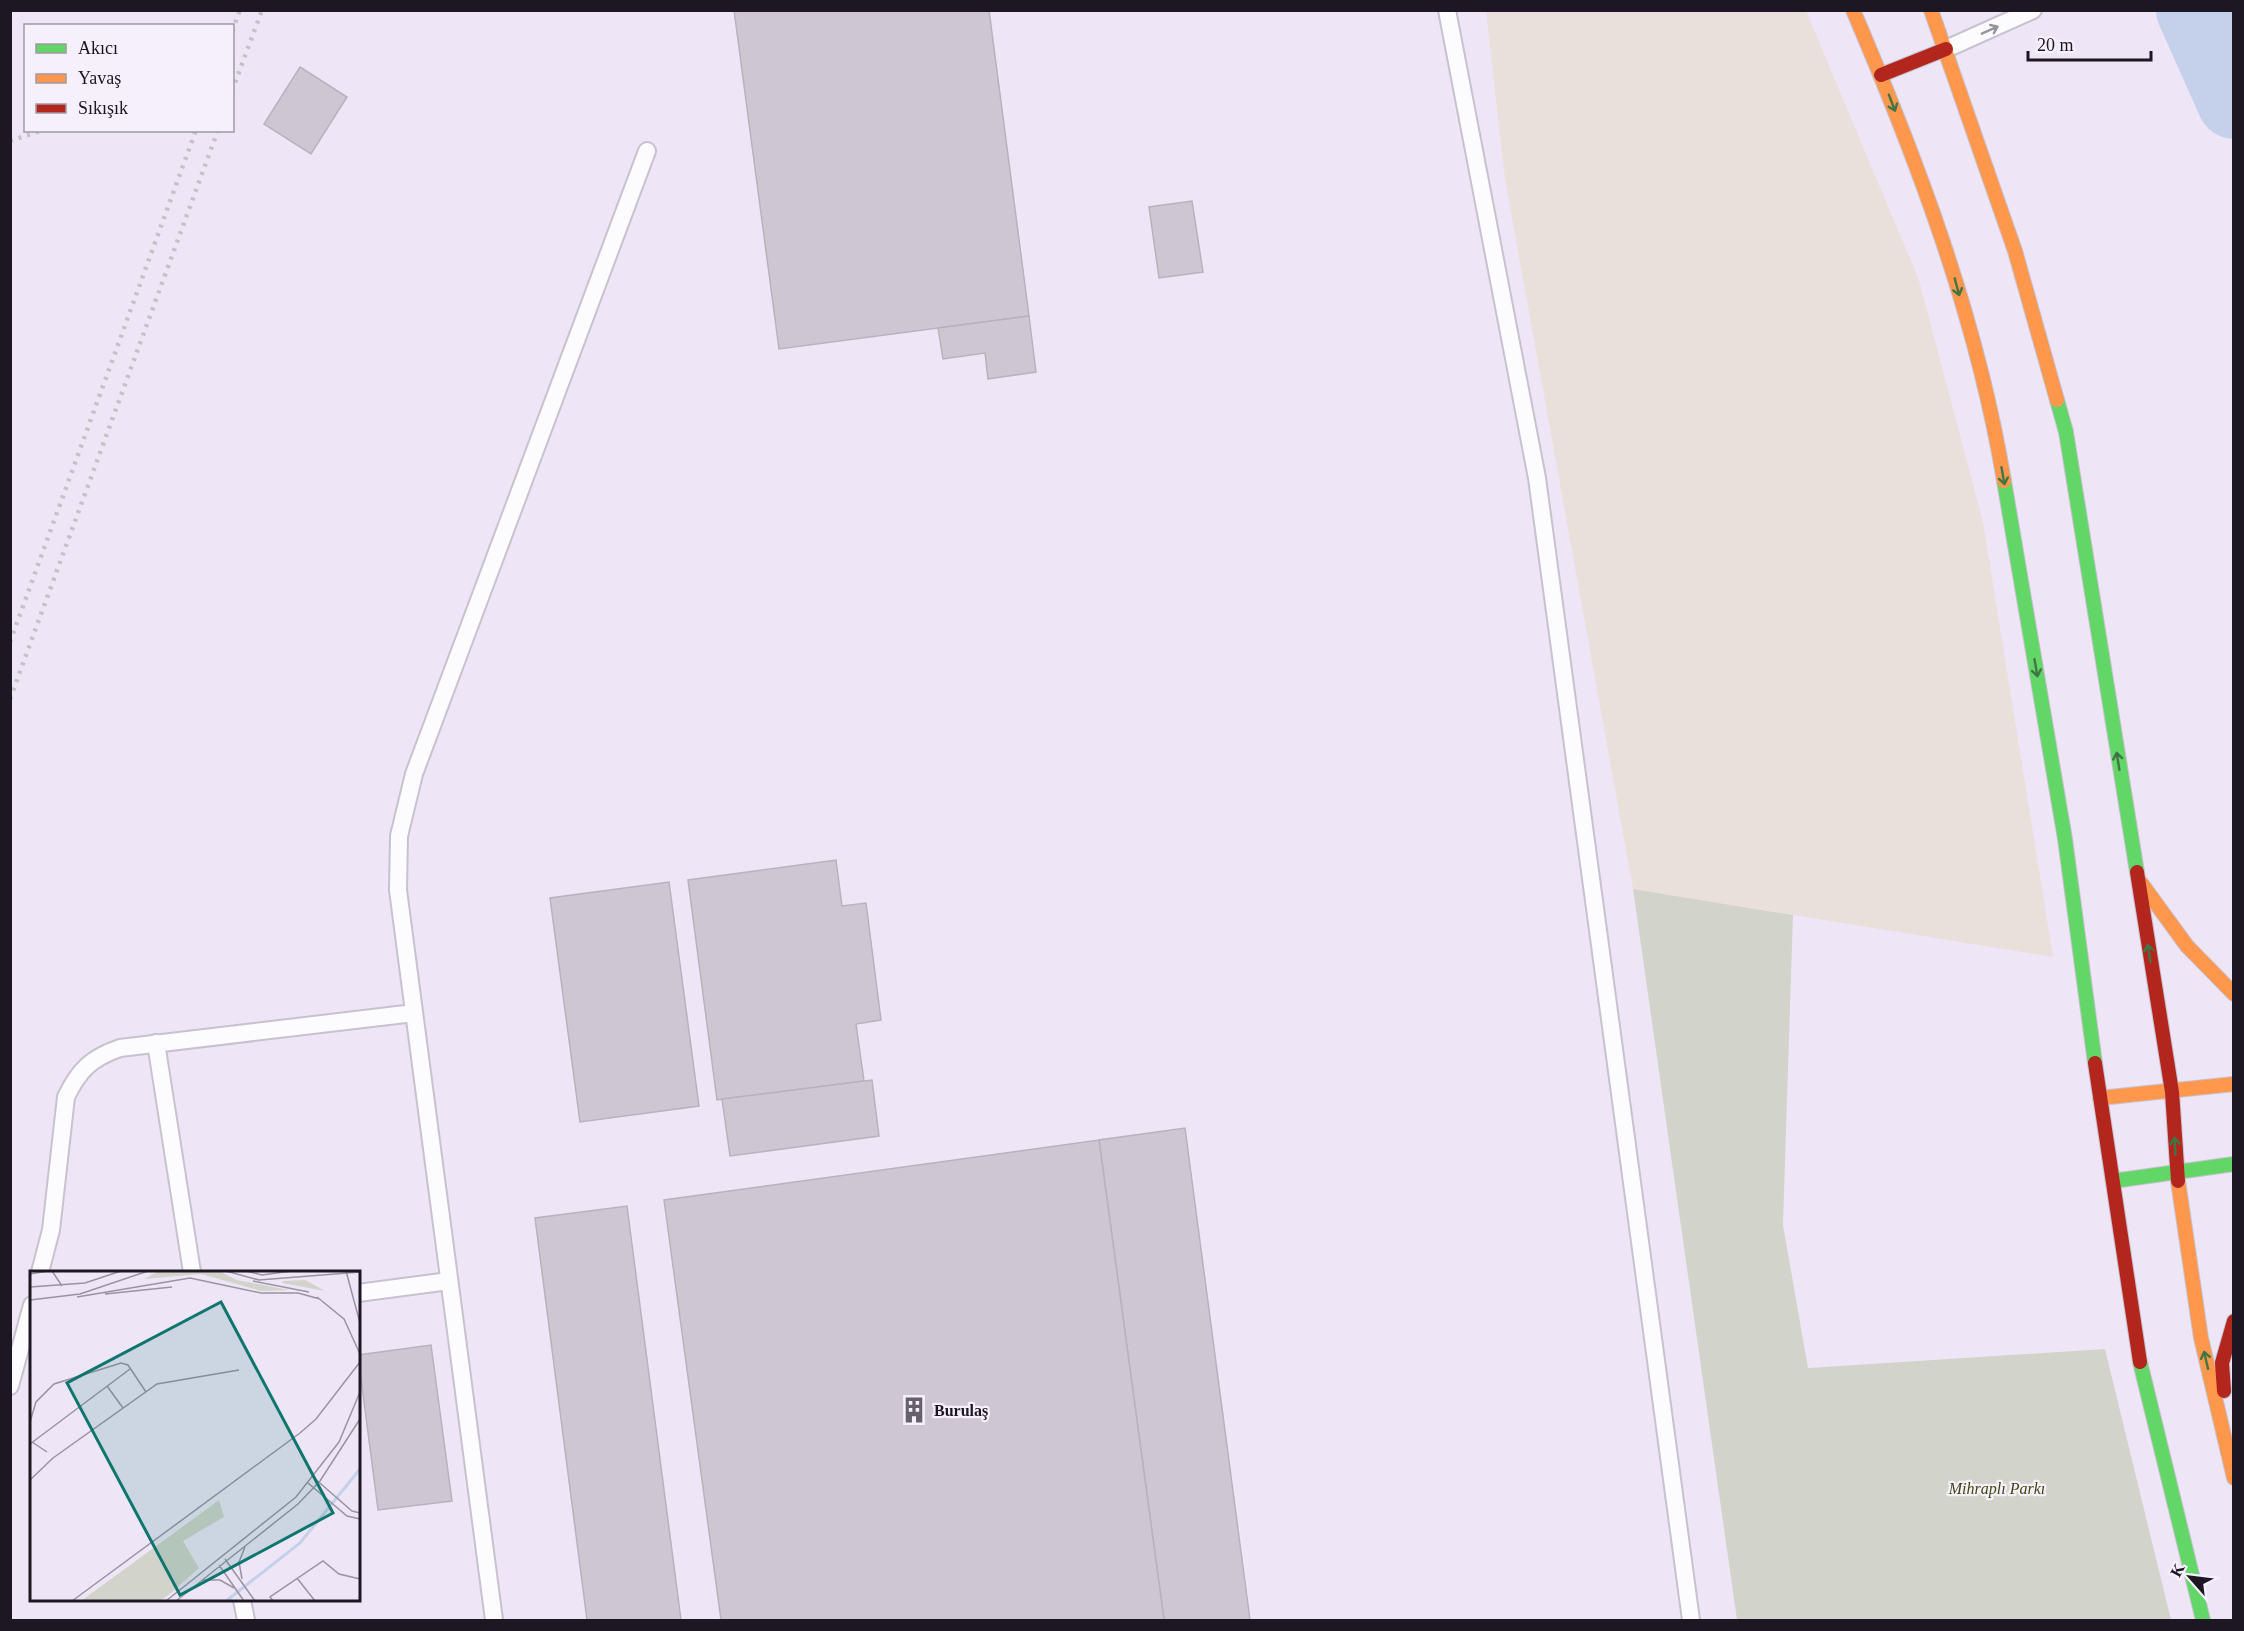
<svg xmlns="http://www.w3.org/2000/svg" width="2244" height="1631" font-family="Georgia,serif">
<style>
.commercial{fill:#e9e0dc}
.green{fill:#d2d4cb}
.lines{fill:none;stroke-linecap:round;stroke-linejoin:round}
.river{stroke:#c5d0eb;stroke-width:74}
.building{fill:#cec6d3;stroke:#b9b2be;stroke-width:1.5}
.lane-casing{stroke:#c8c1cf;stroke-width:20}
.fast-casing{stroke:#c8c1cf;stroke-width:16}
.slow-casing{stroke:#c8c1cf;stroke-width:16}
.jam-casing{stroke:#c8c1cf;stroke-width:16}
.lane{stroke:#fcfbfe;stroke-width:16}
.fast{stroke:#63d668;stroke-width:14}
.slow{stroke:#ff974d;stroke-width:14}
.jam{stroke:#b3261e;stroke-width:14}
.rail{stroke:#c4c1c7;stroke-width:4.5;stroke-dasharray:3 6;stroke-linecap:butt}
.oneway{stroke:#97949b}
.oneway2{stroke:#407645}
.labels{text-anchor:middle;stroke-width:4.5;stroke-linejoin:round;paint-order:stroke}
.poi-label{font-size:16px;font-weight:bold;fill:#1c1722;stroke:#f6f0fd;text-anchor:start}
.park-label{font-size:16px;font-style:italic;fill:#3a470f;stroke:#f6f0fd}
.inset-river{fill:none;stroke:#c5d0eb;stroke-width:3}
.inset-road{fill:none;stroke:#9a93a2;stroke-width:1.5}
.view{fill:#0f766e;fill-opacity:0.15;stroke:#0f766e;stroke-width:3}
.inset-edge{fill:none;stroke:#1c1722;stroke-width:3}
</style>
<rect width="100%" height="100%" fill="#eee6f7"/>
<path class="commercial" d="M1486 11H1806L1919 280 1983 522 2053 957 1633 889 1505 179Z"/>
<path class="green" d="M1633 889 1793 915 1783 1225 1808 1368 2105 1349 2171 1620H1737Z"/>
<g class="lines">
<path class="river" d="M2193 10 2234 102"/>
</g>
<g class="building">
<path d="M734 10H989L1029 316 779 349Z"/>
<path d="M300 67 347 97 311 154 264 124Z"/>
<path d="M1192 201 1203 272 1159 278 1149 207Z"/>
<path d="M1029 316 1036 372 988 379 985 353 943 359 938 328Z"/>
<path d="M836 860 842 906 866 903 881 1020 856 1024 864 1081 717 1100 688 880Z"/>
<path d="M669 882 699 1106 580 1122 550 898Z"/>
<path d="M872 1080 879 1136 730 1156 722 1099Z"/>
<path d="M1185 1128 1250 1620H1164L1099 1140Z"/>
<path d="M1099 1140 1164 1620H721L664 1200Z"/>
<path d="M627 1206 681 1620H587L535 1218Z"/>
<path d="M431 1345 452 1501 378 1510 358 1355Z"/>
</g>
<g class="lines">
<g class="lane-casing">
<g id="lane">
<path d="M1447 10 1537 478 1691 1620"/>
<path d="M1946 49 2033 10"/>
<path d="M156 1043 192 1272"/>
<path d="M40 1272 51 1230 66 1097C79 1070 91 1058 120 1048L414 1013"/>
<path d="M358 1293 449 1281"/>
<path d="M10 1386 32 1305"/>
<path d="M242 1600 246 1620"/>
<path d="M494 1620 398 890 399 836 414 774 647 151"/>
</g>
</g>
<g class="fast-casing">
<g id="fast">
<path d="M2057 400 2066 432 2137 872"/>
<path d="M2004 481 2065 839 2095 1063"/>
<path d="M2113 1181 2234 1164"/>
<path d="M2140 1362 2203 1620"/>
</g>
</g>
<g class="slow-casing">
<g id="slow">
<path d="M1853 10C1918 162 1977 318 2004 481"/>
<path d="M1931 10 2015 251 2057 400"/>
<path d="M2141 883 2187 946 2234 994"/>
<path d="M2100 1098 2234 1084"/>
<path d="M2178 1181 2201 1338 2234 1478"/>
</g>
</g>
<g class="jam-casing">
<g id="jam">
<path d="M1881 75 1946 49"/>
<path d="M2137 872 2172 1092 2178 1181"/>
<path d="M2095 1063 2140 1362"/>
<path d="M2224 1391 2222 1363 2234 1321"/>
</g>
</g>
<use href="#lane" class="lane"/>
<use href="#fast" class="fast"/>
<use href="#slow" class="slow"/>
<use href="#jam" class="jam"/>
<g class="rail">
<path d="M232 31 240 10"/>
<path d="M232 91 262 10"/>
<path d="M10 141 43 130"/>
<path d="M10 642 196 130"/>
<path d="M10 699 218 130"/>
</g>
</g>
<defs><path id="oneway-shaft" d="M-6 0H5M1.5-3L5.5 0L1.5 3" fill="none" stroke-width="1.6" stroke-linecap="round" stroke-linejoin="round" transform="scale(1.5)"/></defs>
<use class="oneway" href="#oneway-shaft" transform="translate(1990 30) rotate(-24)"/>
<g class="oneway2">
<use href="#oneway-shaft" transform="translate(1892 103) rotate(69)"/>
<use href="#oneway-shaft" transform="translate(1957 287) rotate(75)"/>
<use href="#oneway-shaft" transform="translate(2003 476) rotate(80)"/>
<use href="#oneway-shaft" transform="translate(2036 668) rotate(80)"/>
<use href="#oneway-shaft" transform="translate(2118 761) rotate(-99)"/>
<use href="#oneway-shaft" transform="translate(2149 953) rotate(-99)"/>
<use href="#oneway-shaft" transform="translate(2175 1146) rotate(-93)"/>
<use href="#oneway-shaft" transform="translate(2206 1360) rotate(-103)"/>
</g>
<defs>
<g id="building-bare" transform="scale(2.07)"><path d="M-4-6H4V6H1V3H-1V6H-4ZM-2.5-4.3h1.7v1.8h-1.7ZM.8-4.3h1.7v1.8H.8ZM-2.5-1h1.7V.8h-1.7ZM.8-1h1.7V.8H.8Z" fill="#665f6d" stroke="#f6f0fd" stroke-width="2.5" paint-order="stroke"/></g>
</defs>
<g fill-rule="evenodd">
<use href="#building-bare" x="914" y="1410"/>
</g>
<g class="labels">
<g class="poi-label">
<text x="934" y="1416">Burulaş</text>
</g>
<g class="park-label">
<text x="1997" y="1494">Mihraplı Parkı</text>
</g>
</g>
<g transform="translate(30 1271)">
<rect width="330" height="330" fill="#eee6f7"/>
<path d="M129 0H189L207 9 259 19 231 20 171 3 114 8ZM275 9 295 20 252 12 253 10ZM189 229 194 246 153 270 169 297 141 322 130 330H51Z" fill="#d2d4cb"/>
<path class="inset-river" d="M196 330 270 272 330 198"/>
<path class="inset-road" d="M22 0 32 15M196 0 229 9 330 1M216 0 232 4 262 0M316 0 330 52M0 3 18 0M223 10 279 21M0 16 55 12 91 0M75 23 142 16M47 26 160 7 231 22H268L290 28M287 26 314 48 330 83M0 29 50 23 118 0M77 115 93 137M0 151 6 131 24 113 91 92 98 94 116 121M2 171 17 181M0 173 100 98M283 206 322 240 330 242M0 209 23 187 127 113 209 99M278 212 317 245 330 248M195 288 225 330M189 294 214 330M267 307 285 330M212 308 209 291 215 276M173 309H190L204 317M42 330 270 162 286 148 330 91M136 330 266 226 309 171 330 121M146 330 268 233 290 210 330 148M243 330 240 326 293 290 309 303 330 308"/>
<path class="view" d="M191 31 303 242 150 324 37 112Z"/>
<rect width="330" height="330" class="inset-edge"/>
</g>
<rect width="2244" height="1631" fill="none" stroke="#1c1722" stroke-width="24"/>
<rect x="24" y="24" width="210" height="108" fill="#f6f0fd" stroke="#9f99a5" stroke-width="1.5"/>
<rect x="36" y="44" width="30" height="9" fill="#63d668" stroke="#9f99a5" stroke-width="1.5"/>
<text x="78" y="54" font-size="18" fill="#1c1722">Akıcı</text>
<rect x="36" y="74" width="30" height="9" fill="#ff974d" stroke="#9f99a5" stroke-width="1.5"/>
<text x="78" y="84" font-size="18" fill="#1c1722">Yavaş</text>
<rect x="36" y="104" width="30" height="9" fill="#b3261e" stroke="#9f99a5" stroke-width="1.5"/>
<text x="78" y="114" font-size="18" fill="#1c1722">Sıkışık</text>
<g transform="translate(2190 1577) rotate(298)" stroke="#f6f0fd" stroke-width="4.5" paint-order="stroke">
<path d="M0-4.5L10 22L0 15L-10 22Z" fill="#1c1722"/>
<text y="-9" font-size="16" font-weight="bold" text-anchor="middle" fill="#1c1722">K</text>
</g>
<path d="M2028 51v9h123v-9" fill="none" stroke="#1c1722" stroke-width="3"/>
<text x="2037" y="51" font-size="18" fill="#1c1722" stroke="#f6f0fd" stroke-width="4.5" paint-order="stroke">20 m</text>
</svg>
